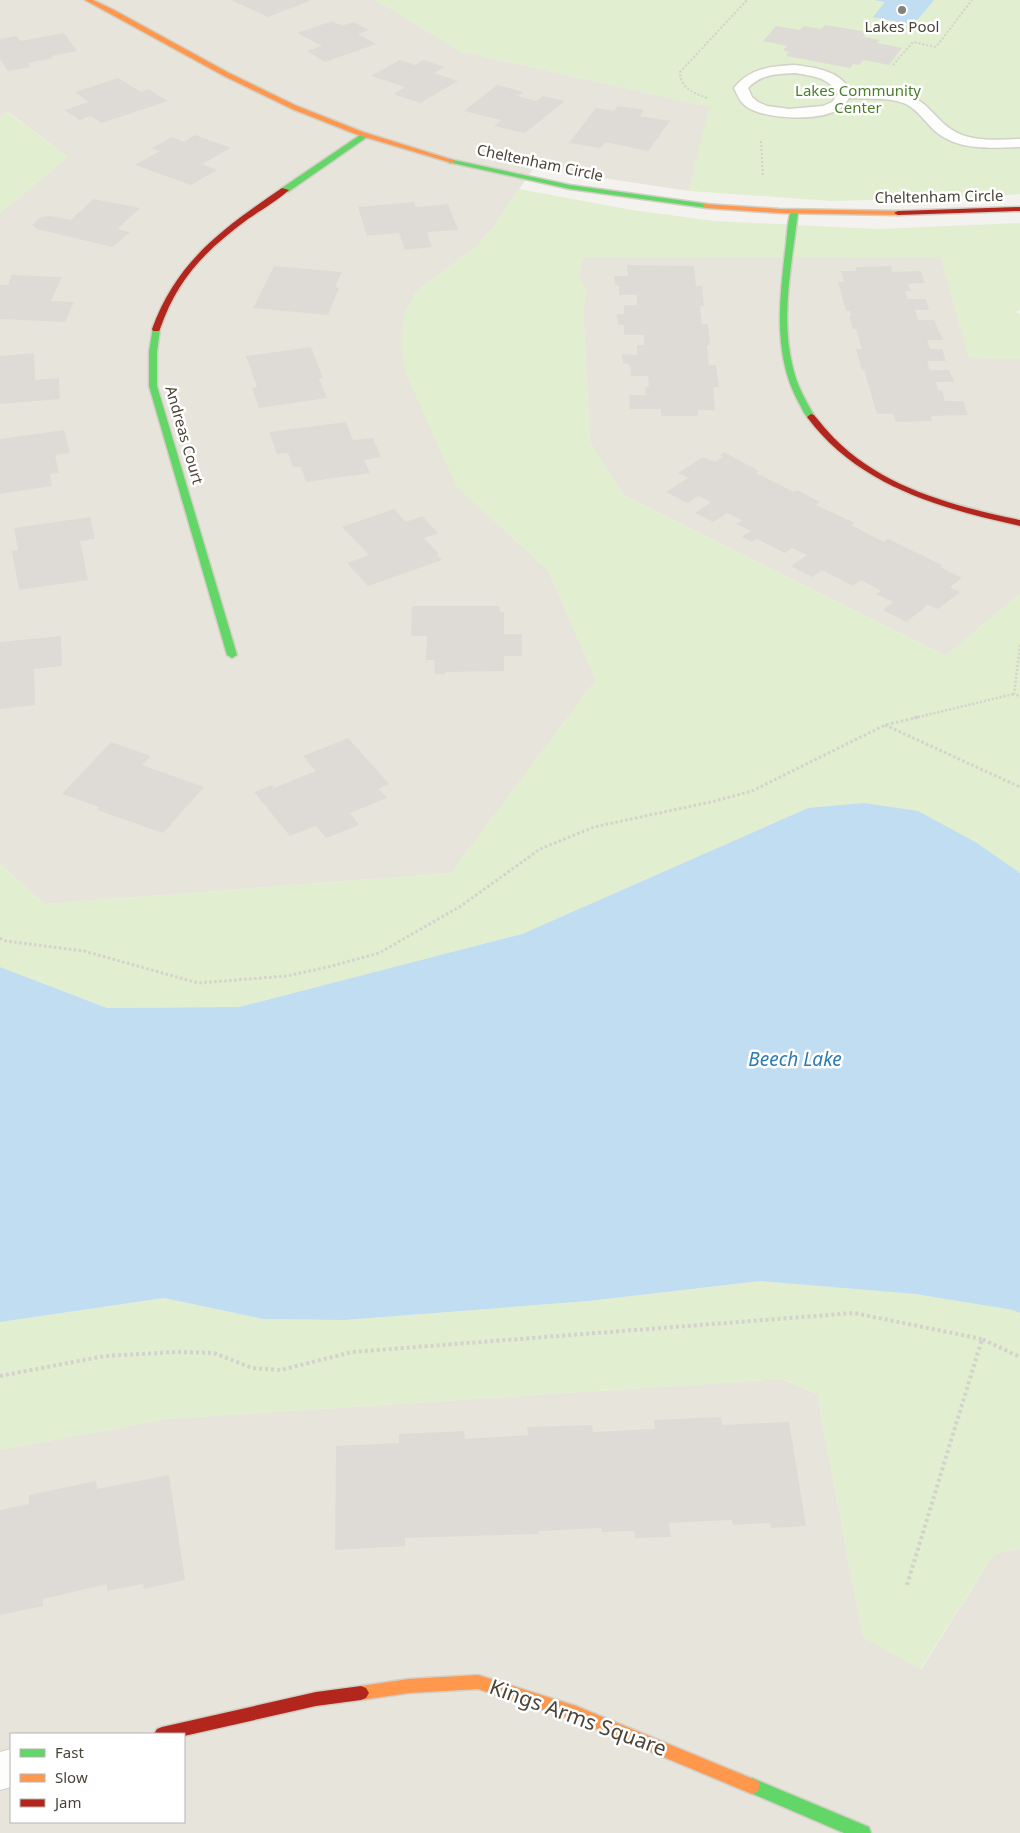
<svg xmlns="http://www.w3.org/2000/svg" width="1020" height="1833" font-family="'Noto Sans',sans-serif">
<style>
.residential{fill:#e7e4dc;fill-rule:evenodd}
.green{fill:#e1eecf}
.water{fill:#c0ddf1}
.building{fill:#dedbd6}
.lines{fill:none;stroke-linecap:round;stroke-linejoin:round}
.lane-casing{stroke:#d2d0cb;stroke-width:3}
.street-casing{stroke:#d2d0cb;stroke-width:2}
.fast-casing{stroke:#d3cfc5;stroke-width:3}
.slow-casing{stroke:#d3cfc5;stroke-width:3}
.jam-casing{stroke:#d3cfc5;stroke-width:3}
.path-far3{stroke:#d3d2cc;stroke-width:2;stroke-dasharray:2 2;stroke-linecap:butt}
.path-far2{stroke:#d3d2cc;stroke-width:2.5;stroke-dasharray:2 2;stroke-linecap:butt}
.path-far1{stroke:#d3d2cc;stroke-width:3;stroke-dasharray:2.5 2.5;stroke-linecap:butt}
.path{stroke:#d3d2cc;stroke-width:4;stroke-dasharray:3 3;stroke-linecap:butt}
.lane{fill:#fdfdfc;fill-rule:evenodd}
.street{fill:#fdfdfc;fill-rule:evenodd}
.fast{fill:#63d668;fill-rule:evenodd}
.slow{fill:#ff974d;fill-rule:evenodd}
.jam{fill:#b3261e;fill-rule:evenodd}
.poi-dot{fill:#868178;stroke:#fff;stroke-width:2}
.labels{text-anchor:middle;stroke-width:5;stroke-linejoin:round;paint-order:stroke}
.far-poi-label{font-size:15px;fill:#4b4439;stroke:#fff}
.far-park-label{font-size:15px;fill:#4a7f2a;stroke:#fff}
.far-street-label{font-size:15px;fill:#4b4439;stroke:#fff}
.water-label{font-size:19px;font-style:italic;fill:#2e7ab2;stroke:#fff}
.near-street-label{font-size:21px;fill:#4b4439;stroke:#fff}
</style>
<rect width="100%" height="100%" fill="#f4f2ee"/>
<g class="residential">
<path d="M0 0H376L460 51 710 107 689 191 582 175 535 166 494 226 472 251 441 272 415 293 456 486 548 570 596 680 451 873 45 904 0 864V213L68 157 8 112 0 117Z"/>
<path d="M583 257H941L969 357 1020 359V593L946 656 623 495 590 442 583 309 587 290 578 276Z"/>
<path d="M782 1379 817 1394 863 1637 921 1669 994 1554 1020 1548V1833H0V1450L165 1419ZM11 1734H184V1822H11Z"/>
</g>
<g class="green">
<path d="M376 0H1020V194L982 197 832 201 689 191 709 107 460 51Z"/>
<path d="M7 112 68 157 0 213V117Z"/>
<path d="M519 189 632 210 714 221 878 229 1020 223V310L1016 312 1020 314V359L969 358 941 257H583L578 276 587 290 583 309 590 442 623 495 946 656 1020 593V873L977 843 808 808 522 934 239 1007 107 1008 0 967V864L45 904 451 873 596 680 548 570 456 486 406 374 401 344 404 314 415 293 441 272 472 251 494 226Z"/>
<path d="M760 1281 915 1294 1013 1310 1020 1313V1548L994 1554 920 1669 863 1637 817 1394 783 1379 165 1419 0 1450V1322L164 1298 263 1319 344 1320 589 1301Z"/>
</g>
<g class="water">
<path d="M874 0H934L913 25 873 17 885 2Z"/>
<path d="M864 803 918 811 977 843 1020 873V1313L1013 1310 915 1294 760 1281 589 1301 344 1320 263 1319 164 1298 0 1322V967L107 1008 239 1007 522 934 808 808Z"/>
</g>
<g class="building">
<path d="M231 0H312L268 17Z"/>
<path d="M332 21 342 26 353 22 369 30 358 34 376 44 325 62 307 51 322 46 297 33Z"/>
<path d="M825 25 867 32 863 37 880 40 877 43 902 48 889 65 864 60 859 65 853 64 850 68 786 56 789 52 783 50 787 46 763 41 776 26 800 30 804 26 821 29Z"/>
<path d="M64 33 77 51 51 56 53 58 28 63 31 67 8 71 0 59V39L17 36 20 41Z"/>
<path d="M400 60 415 65 423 60 445 67 434 73 458 81 420 103 393 94 405 87 371 76Z"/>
<path d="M118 78 141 92 148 89 168 101 102 123 90 116 80 120 64 110 89 102 75 92Z"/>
<path d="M497 85 524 92 518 96 536 101 543 96 565 101 525 133 494 126 501 120 464 111Z"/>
<path d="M618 106 644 110 640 116 670 121 648 151 605 142 600 148 569 143 596 108 614 111Z"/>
<path d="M195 135 231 148 202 164 217 170 191 185 135 165 160 151 152 148 172 137 184 142Z"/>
<path d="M93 199 140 208 117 229 130 232 112 247 37 229 32 225 41 217 50 216 71 220Z"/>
<path d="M414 202 416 207 448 204 458 230 427 232 432 247 405 250 399 233 367 236 358 207Z"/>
<path d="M627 265 694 266 696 286H702L704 306H700L702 324H708L710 345H707L709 365H716L719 387H713L715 410H698V416H661V409H630L629 395H646L645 387H649L648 376H631L630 365 623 363 622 354 637 355V345H644V335H624V325H618L617 314H624V305H637V295H619V286H615L614 276H628Z"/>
<path d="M274 266 342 272 335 287 339 288 328 315 253 308Z"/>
<path d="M891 266 892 272 921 271 925 283 908 284 911 291H905L908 299H926L929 310H915L918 320H934L943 340H927L930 349H942L946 361H927L930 370H949L954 382H936L938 391 942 390 945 401H963L968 415 931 416 932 421 896 422 893 414H877L864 370H862L856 349H862L856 329H853L849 316H851L850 311H846L838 282H844L841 271H856V267Z"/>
<path d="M12 275 62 277 51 301 74 302 65 322 0 319V285H8Z"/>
<path d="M311 347 323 378 319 379 327 398 259 408 252 388 257 387 246 356Z"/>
<path d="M34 353 35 380 59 378 60 399 0 404V356Z"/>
<path d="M346 422 353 440 373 438 381 457 364 460 370 473 306 482 301 467H293L288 453 277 454 269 432Z"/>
<path d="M64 430 70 453 55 455 59 473 50 474 52 486 0 494V439Z"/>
<path d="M724 452 759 471 756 473 794 492 797 490 820 502 816 505 855 523 851 525 884 542 888 539 942 565 940 567 962 578 950 587 960 592 938 609 928 605 906 622 883 610 893 602 876 594 881 591 861 580 853 586 822 570 812 577 791 566 807 555 792 548 785 553 757 539 751 542 742 537 751 531 736 524 742 520 727 513 713 522 695 513 711 502 698 496 687 503 666 492 688 478 678 473 703 457 715 462 723 457 720 455Z"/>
<path d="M394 509 406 522 422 516 438 533 424 538 439 554 437 555 442 560 368 586 347 563 369 555 342 527Z"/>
<path d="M90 517 95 539 80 541 88 580 19 590 12 551 18 550 14 528Z"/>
<path d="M412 606H499L500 612H504V634H522V656H504V671L445 672V674H435L434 660H426L427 636H411Z"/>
<path d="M61 636 62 666 34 669 35 705 0 709V642Z"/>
<path d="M348 738 389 784 379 789 387 798 350 813 359 825 326 838 316 826 290 836 254 792 272 785 274 788 316 771 303 756Z"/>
<path d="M111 742 151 756 142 765 204 787 163 833 97 810 99 807 62 794Z"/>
<path d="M721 1417 722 1425 789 1422 806 1526 771 1528 770 1523 733 1525 732 1520 669 1523 671 1537 635 1538 634 1531 602 1532 601 1528 538 1531 539 1534 405 1538V1546L335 1550 336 1446 399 1443V1434L464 1431 465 1439 528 1435 527 1427 592 1425 593 1432 655 1429 654 1420Z"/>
<path d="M169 1475 185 1580 144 1589 143 1584 107 1591V1584L43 1599V1606L0 1615V1510L29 1504V1495L96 1481 97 1489Z"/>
</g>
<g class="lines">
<g class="lane-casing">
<path id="lane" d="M795 65C816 68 838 70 850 90 870 91 895 90 914 98 926 103 934 115 943 123 964 143 993 140 1020 139V147C992 148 958 151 935 131 925 122 918 110 906 104 890 97 867 99 849 98 847 101 845 105 842 107 824 122 766 120 747 107 740 102 738 96 734 88 749 68 772 66 795 65ZM795 73C812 76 829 77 838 94L832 102 823 106 789 109 767 106 758 102 752 97 748 88C761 74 777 74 795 73Z"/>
</g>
<g class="street-casing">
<path id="street" d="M11 1749V1787L0 1790V1752Z"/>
</g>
<g class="fast-casing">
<g id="fast">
<path d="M363 133 370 135 288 192H282V188Z"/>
<path d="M449 159 570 185 707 204 711 206 707 208 570 189 452 163H449Z"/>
<path d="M791 210 798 212C792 263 780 318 793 368 797 386 806 401 815 417L811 420C805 417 803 410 800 405 773 358 779 303 785 252 787 239 787 223 791 210Z"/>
<path d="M153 327H159L160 329 157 352V386L237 655 232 658 227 655 149 386V352Z"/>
<path d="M752 1778 869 1827 871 1833H844L746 1791 744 1786 746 1781Z"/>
</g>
</g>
<g class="slow-casing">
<g id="slow">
<path d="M85 0H93L114 10 229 73 297 106 363 132 456 161 452 163 358 135 292 109 224 76Z"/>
<path d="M704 204 779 209 898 211 902 213 898 215 779 213 707 208 703 206Z"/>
<path d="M478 1675 576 1706 758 1781 760 1786 758 1791 752 1794 575 1720 478 1689 409 1693 361 1700 356 1698 353 1693 356 1688 361 1686 409 1679Z"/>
</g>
</g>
<g class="jam-casing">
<g id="jam">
<path d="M282 188 289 190C277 201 261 210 248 219 205 251 178 278 160 329L159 331H153L152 329C177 260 224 228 282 188Z"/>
<path d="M1020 207V211L898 215 894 213 898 211Z"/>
<path d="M811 414 814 415C821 423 827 431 834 438 883 488 954 506 1020 520V526C940 508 858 486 807 417Z"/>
<path d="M361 1686 366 1688 369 1693 366 1698 361 1700 316 1706 184 1736V1734H154L157 1729 162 1727 316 1692Z"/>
</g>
</g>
<g class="path-far3">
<path d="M893 65 913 42 936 47 972 0"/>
<path d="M707 98C694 93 680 88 680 72L747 0"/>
<path d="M761 141 763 177"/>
</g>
<g class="path-far2">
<path d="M1020 645 1014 694 1020 696"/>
<path d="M914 718 1014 694"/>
</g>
<g class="path-far1">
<path d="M885 725 1020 787"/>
<path d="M0 938 6 941 84 951 198 983 287 976 328 967 379 953 461 906 540 849 594 827 715 801 752 791 885 725 919 717"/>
</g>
<g class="path">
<path d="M0 1376 105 1356 177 1352 214 1353 252 1368 281 1370 352 1352 854 1313 982 1339"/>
<path d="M907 1585 982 1339 1020 1357"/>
</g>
<use href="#lane" class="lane"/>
<use href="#street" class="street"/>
<use href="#fast" class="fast"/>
<use href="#slow" class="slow"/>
<use href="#jam" class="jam"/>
</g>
<circle class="poi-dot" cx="902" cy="10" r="5"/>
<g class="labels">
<g class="far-poi-label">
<text x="902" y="32">Lakes Pool</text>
</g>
<g class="far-park-label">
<text x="858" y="96">Lakes Community<tspan x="858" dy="17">Center</tspan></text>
</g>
<g class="far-street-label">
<text transform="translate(540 163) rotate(12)" y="5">Cheltenham Circle</text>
<text transform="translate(939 197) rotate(-1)" y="5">Cheltenham Circle</text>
<text transform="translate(184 435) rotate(74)" y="5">Andreas Court</text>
</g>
<g class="water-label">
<text x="795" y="1066">Beech Lake</text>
</g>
<g class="near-street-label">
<text transform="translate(578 1718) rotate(20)" y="7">Kings Arms Square</text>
</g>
</g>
<rect x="10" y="1733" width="175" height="90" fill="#ffffff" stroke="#b7b4b0"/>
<rect x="20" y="1749" width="25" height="8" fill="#63d668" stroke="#b7b4b0"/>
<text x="55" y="1758" font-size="15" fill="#4b4439">Fast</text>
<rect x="20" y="1774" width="25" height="8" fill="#ff974d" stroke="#b7b4b0"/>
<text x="55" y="1783" font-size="15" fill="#4b4439">Slow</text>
<rect x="20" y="1799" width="25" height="8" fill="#b3261e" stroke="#b7b4b0"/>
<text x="55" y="1808" font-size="15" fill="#4b4439">Jam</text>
</svg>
